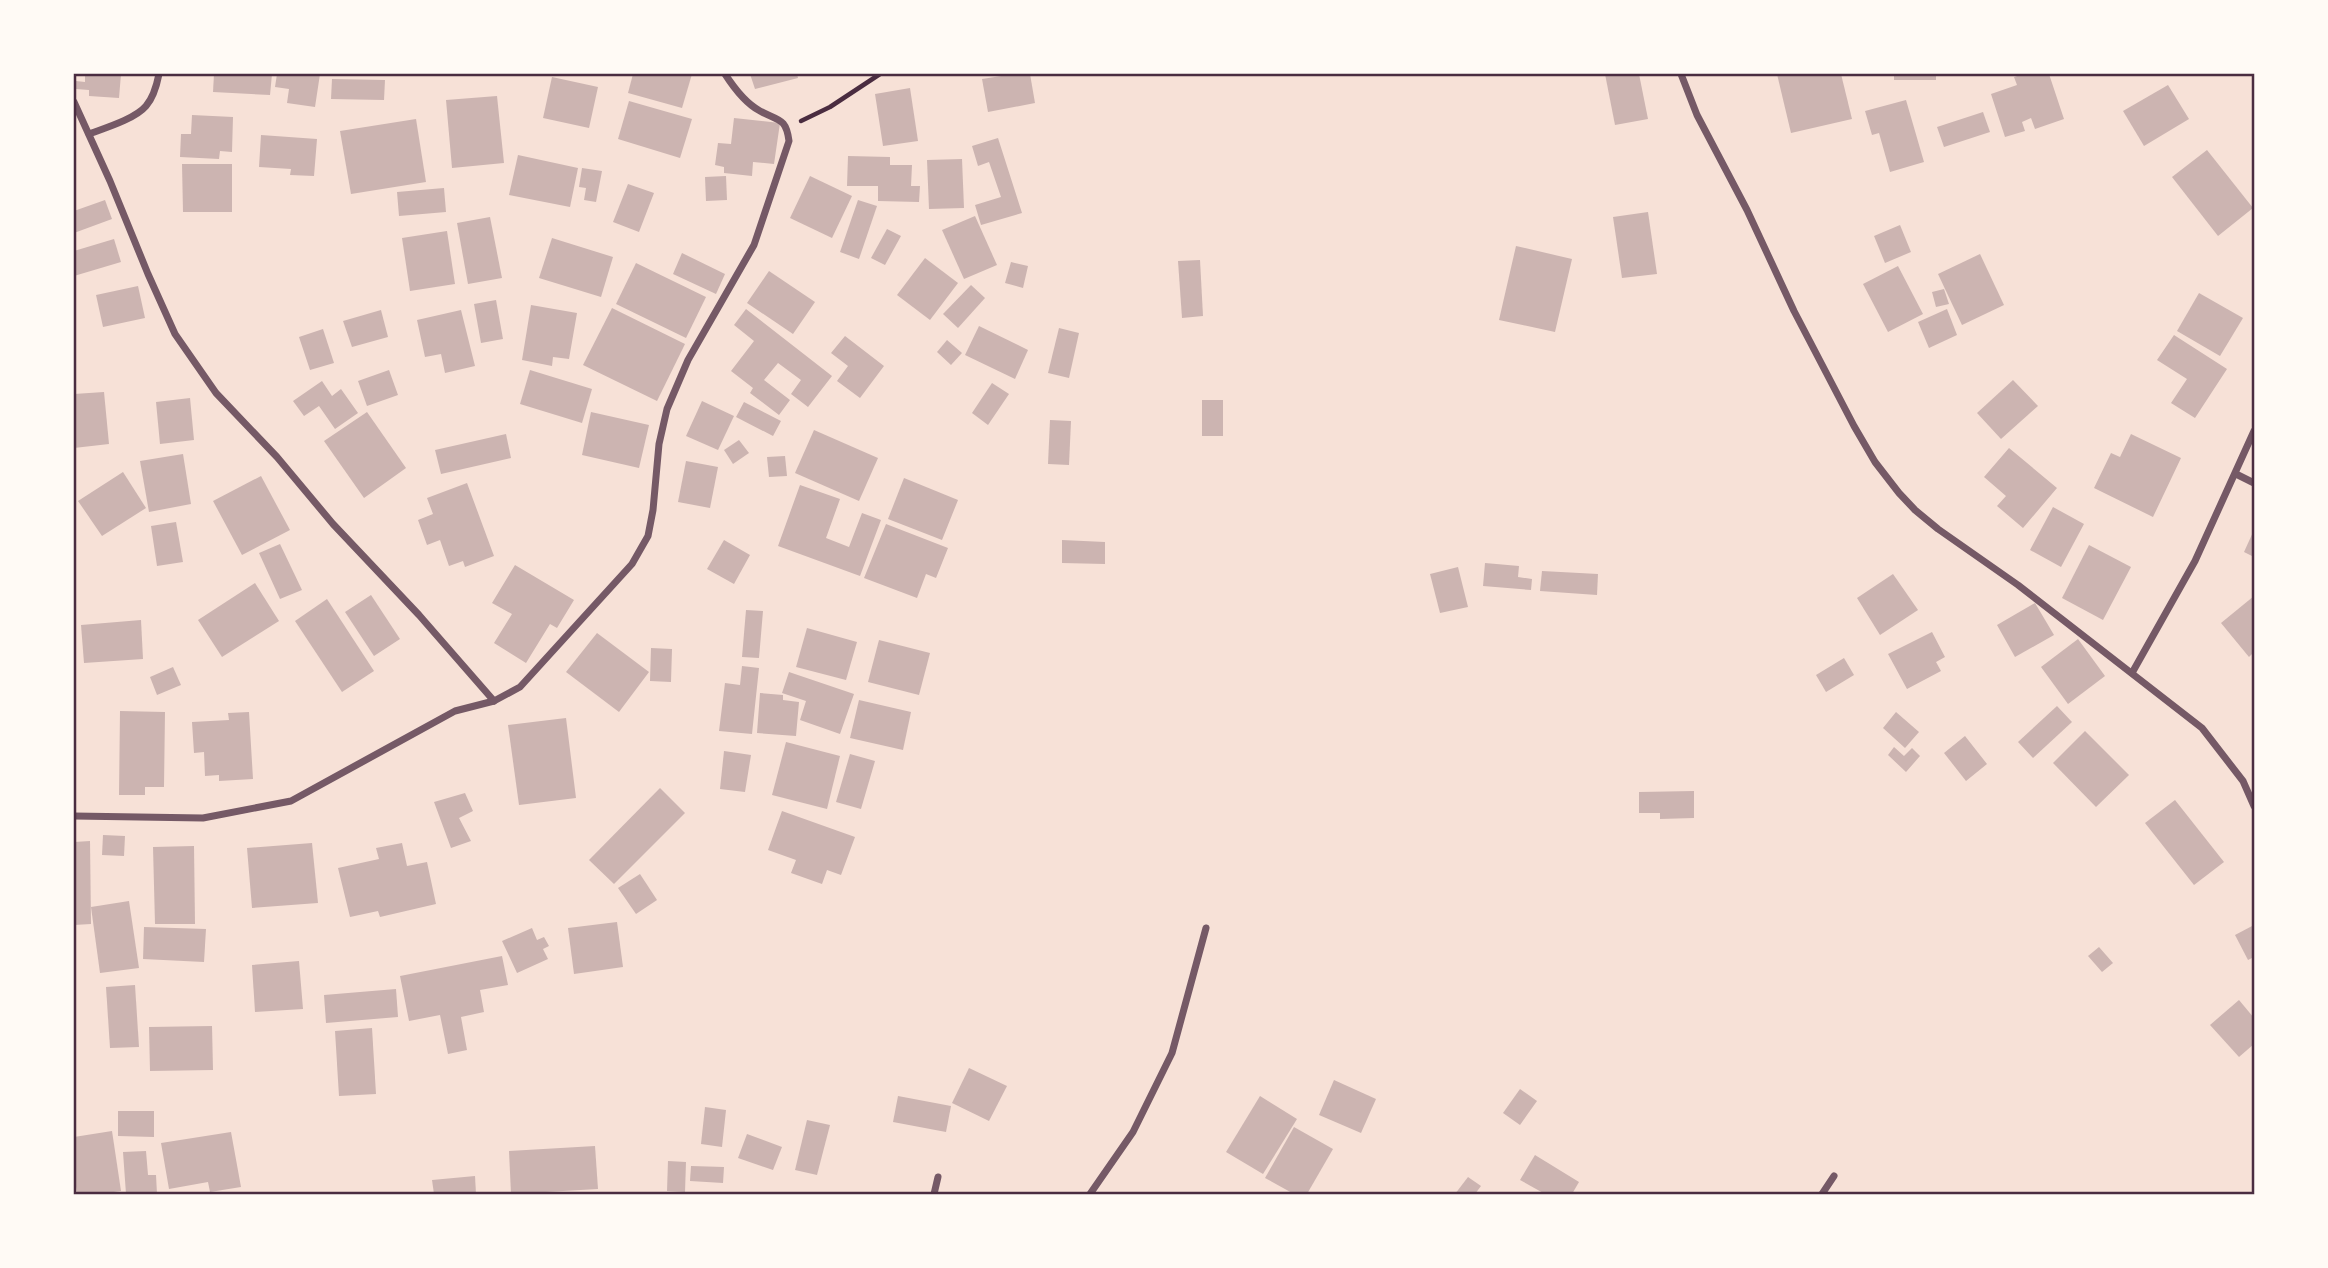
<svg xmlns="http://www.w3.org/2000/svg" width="2328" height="1268" font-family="'DejaVu Sans',sans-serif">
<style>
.building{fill:#ccb4b1}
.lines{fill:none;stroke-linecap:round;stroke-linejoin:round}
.path{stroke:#4a2c40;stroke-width:4.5}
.minor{stroke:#755966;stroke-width:7}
.neatline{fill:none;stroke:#4a2c40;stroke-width:2.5}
</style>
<rect width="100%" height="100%" fill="#f7e1d7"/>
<g class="building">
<path d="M85 74H121L119 98 89 96V90L76 89V81L85 82Z"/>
<path d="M214 74H272L270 95 213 92Z"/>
<path d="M277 74H320L315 107 287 103 289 89 275 87Z"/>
<path d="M633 74H692L682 108 628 93Z"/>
<path d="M750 74H797L798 78 755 89Z"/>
<path d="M1014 74H1030L1035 103 988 112 982 79Z"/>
<path d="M1605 74H1639L1648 119 1615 125Z"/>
<path d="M1777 74H1841L1852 119 1791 133Z"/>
<rect x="1894" y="74" width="42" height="6"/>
<path d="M2024 74H2049L2064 119 2035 129 2031 118 2022 122 2025 131 2005 137 1991 94 2017 85 2014 77Z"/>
<path d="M552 77 598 87 589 128 543 118Z"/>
<path d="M332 79 385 80 384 100 331 99Z"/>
<path d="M2168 85 2189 119 2144 146 2123 111Z"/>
<path d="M910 88 918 141 883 146 875 94Z"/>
<path d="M497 96 504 163 452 168 446 100Z"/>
<path d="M1906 100 1924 162 1890 172 1879 133 1872 135 1865 111Z"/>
<path d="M629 101 692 119 680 158 618 139Z"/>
<path d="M1983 112 1990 132 1944 147 1937 127Z"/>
<path d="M192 115 233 117 232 152 220 151 219 159 180 157 181 134H191Z"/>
<path d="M734 118 780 123 774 164 753 162 752 176 724 173V167L715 165 718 143 731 144Z"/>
<path d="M416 119 426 182 351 194 340 131Z"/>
<path d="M261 135 317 139 314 176 290 175 291 169 259 167Z"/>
<path d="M998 138 1022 213 981 225 975 205 1001 197 989 162 978 166 972 146Z"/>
<path d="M2207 150 2253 208 2218 236 2172 177Z"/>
<path d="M518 155 578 168 570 207 509 195Z"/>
<path d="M848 156 890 157V165H912L911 186H920L919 202 878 201V186H847Z"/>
<path d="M962 159 964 208 929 209 927 160Z"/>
<path d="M182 164H232V212H183Z"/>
<path d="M582 168 602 171 596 202 584 200 586 188 579 187Z"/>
<path d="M726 176 727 200 706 201 705 177Z"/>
<path d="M810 176 852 196 832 238 790 218Z"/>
<path d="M628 184 654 193 639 232 613 222Z"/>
<path d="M444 188 446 212 399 216 397 192Z"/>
<path d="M105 200 112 219 74 233V211Z"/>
<path d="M858 200 877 206 859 259 840 252Z"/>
<path d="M1648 212 1657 274 1622 278 1613 217Z"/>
<path d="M975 216 997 265 964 279 942 230Z"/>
<path d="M490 217 502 278 468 284 457 223Z"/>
<path d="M1900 225 1911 252 1885 263 1874 236Z"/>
<path d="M887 229 901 236 885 265 871 258Z"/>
<path d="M447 231 455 284 410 291 402 238Z"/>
<path d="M552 238 613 257 601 297 539 278Z"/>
<path d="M114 239 121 262 74 276V251Z"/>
<path d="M1516 246 1572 259 1555 332 1499 320Z"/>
<path d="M682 253 725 274 716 294 673 274Z"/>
<path d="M1980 254 2004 305 1962 325 1938 274Z"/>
<path d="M925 258 958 283 930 320 897 295Z"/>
<path d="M1200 260 1203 316 1182 318 1178 261Z"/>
<path d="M1011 262 1028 266 1023 288 1005 283Z"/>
<path d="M636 263 706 297 686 338 616 304Z"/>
<path d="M1898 266 1923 314 1888 332 1863 284Z"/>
<path d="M769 271 815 302 793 334 747 303Z"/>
<path d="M971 285 985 298 958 328 943 314Z"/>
<path d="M138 286 145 318 103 327 96 295Z"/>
<path d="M1944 289 1949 304 1936 307 1932 292Z"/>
<path d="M2199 293 2243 318 2220 356 2177 331Z"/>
<path d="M496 300 503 339 481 343 474 304Z"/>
<path d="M531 305 577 313 569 359 553 357 552 366 522 360Z"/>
<path d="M612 308 685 344 657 401 583 365Z"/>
<path d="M746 309 832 376 808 407 791 394 801 380 778 363 764 380 790 400 779 415 750 393 753 388 731 371 754 341 734 325Z"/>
<path d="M1947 309 1957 335 1929 348 1918 322Z"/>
<path d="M381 310 388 337 352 347 343 321Z"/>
<path d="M461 310 475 366 445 373 441 354 425 357 417 320Z"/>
<path d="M979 326 1028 350 1015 379 965 355Z"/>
<path d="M1059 328 1079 333 1069 378 1048 373Z"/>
<path d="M323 329 334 363 310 370 299 337Z"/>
<path d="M2174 335 2227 369 2195 418 2171 403 2187 379 2157 360Z"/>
<path d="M845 336 884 366 860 398 837 381 848 366 831 353Z"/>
<path d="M947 340 962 353 951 365 937 352Z"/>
<path d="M389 370 398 395 367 406 358 381Z"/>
<path d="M530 370 592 389 582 423 520 404Z"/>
<path d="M2013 380 2038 406 2001 439 1977 413Z"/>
<path d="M322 381 332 396 341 389 358 413 335 429 319 406 304 416 293 401Z"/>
<path d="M992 383 1009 394 988 425 972 413Z"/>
<path d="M104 392 109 444 74 448V394Z"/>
<path d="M190 398 194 440 160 444 156 402Z"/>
<rect x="1202" y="400" width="21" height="36"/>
<path d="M702 401 734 416 718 450 686 436Z"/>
<path d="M744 402 781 421 773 436 736 417Z"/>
<path d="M367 412 406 468 364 498 324 441Z"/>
<path d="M591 412 649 425 639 468 582 455Z"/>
<path d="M1050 420 1071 421 1069 465 1048 464Z"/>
<path d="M814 430 878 458 859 501 795 473Z"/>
<path d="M506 434 511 458 441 474 435 450Z"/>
<path d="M2131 434 2181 458 2153 517 2094 488 2111 453 2120 457Z"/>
<path d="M739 440 749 453 733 464 724 450Z"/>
<path d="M2009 448 2057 488 2023 528 1997 506 2006 496 1984 477Z"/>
<path d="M183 454 191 504 149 512 140 461Z"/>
<path d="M785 456 787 476 769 477 767 457Z"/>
<path d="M686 461 718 467 710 508 678 502Z"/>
<path d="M123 472 146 508 102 536 78 501Z"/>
<path d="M261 476 290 530 242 555 213 501Z"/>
<path d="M904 478 958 500 942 540 888 519Z"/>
<path d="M467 483 494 556 465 567 463 561 449 566 440 540 427 545 418 520 433 514 427 498Z"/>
<path d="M800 485 840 499 826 538 849 547 862 513 881 520 860 576 778 546Z"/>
<path d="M2053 507 2084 524 2061 567 2030 550Z"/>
<path d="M176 522 183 562 157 566 151 526Z"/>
<path d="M886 524 948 548 936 578 926 574 917 598 864 578Z"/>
<path d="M2254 530V557L2244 552Z"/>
<path d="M724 540 750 555 734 584 707 569Z"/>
<path d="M1062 540 1105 542V564L1062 563Z"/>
<path d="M280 544 302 590 280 599 259 553Z"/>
<path d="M2089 545 2131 567 2103 620 2062 598Z"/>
<path d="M1485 563 1519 566 1518 577 1532 579 1531 590 1483 586Z"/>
<path d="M515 565 574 600 557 628 550 624 526 663 494 643 512 614 492 603Z"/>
<path d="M1458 567 1468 607 1440 613 1430 574Z"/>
<path d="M1542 571 1598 574 1597 595 1540 591Z"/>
<path d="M1893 574 1918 610 1880 635 1857 598Z"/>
<path d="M255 583 279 621 222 657 198 620Z"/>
<path d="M371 595 400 639 374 656 345 612Z"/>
<path d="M2254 596V652L2249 657 2221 623Z"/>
<path d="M327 599 374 671 342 692 295 621Z"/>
<path d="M2035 603 2054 635 2015 657 1997 625Z"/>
<path d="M746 610 763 611 759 658 742 657Z"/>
<path d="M141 620 143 659 84 663 81 625Z"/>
<path d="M807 628 857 642 846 680 796 667Z"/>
<path d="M1932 632 1945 657 1936 662 1941 671 1907 689 1888 654Z"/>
<path d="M597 633 649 672 619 712 566 672Z"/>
<path d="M2078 639 2105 676 2068 704 2041 667Z"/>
<path d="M879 640 930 653 919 695 868 682Z"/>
<path d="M651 648 672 649 671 682 650 681Z"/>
<path d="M1844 658 1854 675 1826 692 1816 675Z"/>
<path d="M742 666 759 668 752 734 719 731 725 683 740 685Z"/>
<path d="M173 667 181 685 157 695 150 677Z"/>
<path d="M789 672 854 694 840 734 800 720 806 701 782 693Z"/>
<path d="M760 693 783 695V700L799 702 796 736 757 733Z"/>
<path d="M859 700 911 712 903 750 850 738Z"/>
<path d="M2057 706 2072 722 2033 758 2018 742Z"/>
<path d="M120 711 165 712 164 787H145V795H119Z"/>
<path d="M249 712 253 779 219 781V775L205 776 204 752 194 753 192 722 229 720 228 713Z"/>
<path d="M1896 712 1919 732 1905 748 1883 728Z"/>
<path d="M566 718 576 798 519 805 508 725Z"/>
<path d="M2085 731 2129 775 2096 807 2053 763Z"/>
<path d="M1965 736 1987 764 1966 781 1944 753Z"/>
<path d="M786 742 840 756 827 809 772 795Z"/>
<path d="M1894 747 1904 756 1912 748 1920 756 1906 772 1888 755Z"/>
<path d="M724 751 751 755 745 792 720 789Z"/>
<path d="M850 754 875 761 861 809 836 802Z"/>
<path d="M660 788 685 813 614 884 589 860Z"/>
<path d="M1694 791V818L1660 819V813H1639V792Z"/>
<path d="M465 793 473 811 459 818 471 841 451 848 434 802Z"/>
<path d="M2175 800 2224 862 2194 885 2145 823Z"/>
<path d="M782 811 855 837 841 875 827 870 822 884 791 873 796 860 768 850Z"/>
<path d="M103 835 125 836 124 856 102 855Z"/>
<path d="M90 841 91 924 74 925V842Z"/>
<path d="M312 843 318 903 252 908 247 848Z"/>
<path d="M402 843 407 866 427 862 436 904 380 917 378 911 350 917 338 868 379 859 376 848Z"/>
<path d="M194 846 195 924H155L153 847Z"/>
<path d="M640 874 657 900 636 914 618 888Z"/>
<path d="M129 901 139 968 100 973 91 907Z"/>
<path d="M617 922 623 967 574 974 568 928Z"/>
<path d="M2254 925V957L2248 960 2235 935Z"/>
<path d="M144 927 206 929 204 962 143 959Z"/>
<path d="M532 928 537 940 544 937 549 946 543 949 548 959 517 973 502 941Z"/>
<path d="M2099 947 2113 963 2102 972 2088 956Z"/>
<path d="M502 956 508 985 480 990 484 1012 461 1017 467 1050 448 1054 440 1015 409 1021 400 976Z"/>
<path d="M299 961 303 1009 255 1012 252 965Z"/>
<path d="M135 985 139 1047 110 1048 106 987Z"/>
<path d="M396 989 398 1017 326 1023 324 995Z"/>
<path d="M2239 1000 2254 1018V1044L2239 1057 2210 1025Z"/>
<path d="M212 1026 213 1070 150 1071 149 1027Z"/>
<path d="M372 1028 376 1094 339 1096 335 1031Z"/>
<path d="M969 1068 1007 1086 989 1121 952 1103Z"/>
<path d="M1334 1080 1376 1099 1361 1133 1319 1115Z"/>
<path d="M1520 1089 1537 1101 1520 1125 1503 1113Z"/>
<path d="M898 1096 951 1106 946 1132 893 1122Z"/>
<path d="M1260 1096 1297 1119 1263 1174 1226 1152Z"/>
<path d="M705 1107 726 1110 722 1147 701 1144Z"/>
<path d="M118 1111H154V1137L118 1136Z"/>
<path d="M807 1120 830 1125 817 1175 795 1170Z"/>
<path d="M1294 1127 1333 1149 1307 1194H1294L1265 1178Z"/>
<path d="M112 1131 121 1191 99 1194H77L74 1172V1137Z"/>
<path d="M231 1132 241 1187 210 1192 208 1182 169 1189 161 1143Z"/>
<path d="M747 1134 782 1147 773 1170 738 1158Z"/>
<path d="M595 1146 598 1189 511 1194 509 1151Z"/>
<path d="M146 1151 148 1175H156L157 1194H126L123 1152Z"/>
<path d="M1535 1155 1579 1182 1572 1194H1545L1520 1180Z"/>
<path d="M668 1161 686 1162 685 1192 667 1191Z"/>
<path d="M691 1166 724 1167 723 1183 690 1181Z"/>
<path d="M475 1176 476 1194H434L432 1180Z"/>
<path d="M1468 1177 1481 1186 1475 1194H1455Z"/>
</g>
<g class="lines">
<path class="path" d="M801 121 830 107 880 74"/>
<g class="minor">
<path d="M1681 74 1697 115 1747 210 1794 311 1854 426 1875 462 1899 493 1915 510 1938 529 2018 585 2202 728 2243 781 2254 806"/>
<path d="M74 102 110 181 148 274 175 334 216 393 277 457 333 524 419 615 494 701"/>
<path d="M89 134C105 128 135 119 146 106 153 98 157 84 159 74"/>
<path d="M2236 474 2254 483"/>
<path d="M2132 673 2195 561 2254 431"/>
<path d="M74 816 203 818 291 801 455 711 494 701 520 687 632 564 648 536 653 510 659 444 667 409 688 360 754 245 789 141C786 117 778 121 760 111 745 103 734 88 725 74"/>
<path d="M934 1194 938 1177"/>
<path d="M1090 1194 1133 1132 1172 1053 1206 928"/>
<path d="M1822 1194 1834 1176"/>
</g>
</g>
<rect width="2328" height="1268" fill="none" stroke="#fffaf5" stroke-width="150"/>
<rect x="75" y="75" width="2178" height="1118" class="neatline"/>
</svg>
